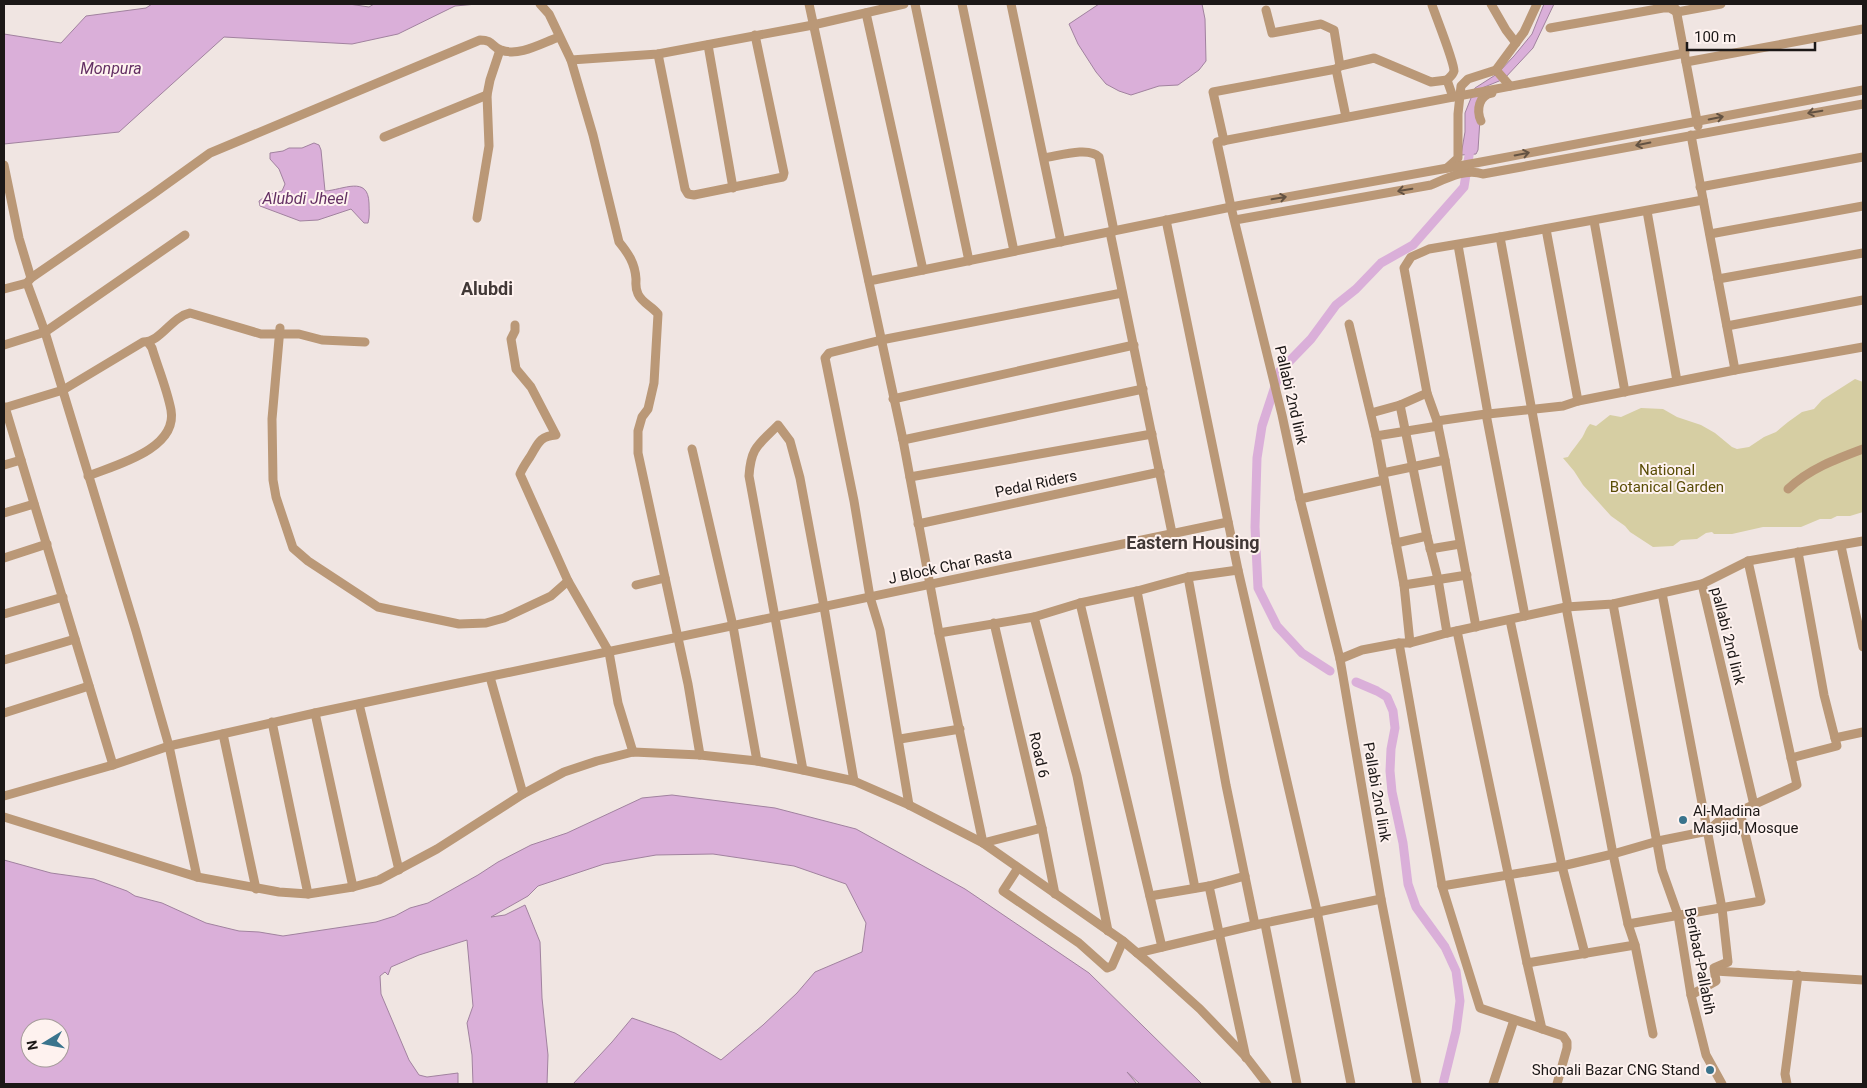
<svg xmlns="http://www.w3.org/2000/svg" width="1867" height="1088" font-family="Roboto,sans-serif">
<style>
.green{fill:#d6cea3}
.water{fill:#daafd9;stroke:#a1829f;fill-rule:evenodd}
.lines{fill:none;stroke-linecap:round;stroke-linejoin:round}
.canal{stroke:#daafd9;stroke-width:9}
.minor{stroke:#ba9877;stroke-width:9}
.oneway{stroke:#635242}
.poi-dot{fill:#3a748d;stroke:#fef2ef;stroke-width:2}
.labels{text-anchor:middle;stroke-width:4;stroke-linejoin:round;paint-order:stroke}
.street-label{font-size:15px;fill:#1c1817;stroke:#fef2ef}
.park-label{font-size:15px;fill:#5a4d06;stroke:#fef2ef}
.poi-label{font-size:15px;fill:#1c1817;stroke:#fef2ef;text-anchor:start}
.water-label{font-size:16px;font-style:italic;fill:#632f63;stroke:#fef2ef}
.quarter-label{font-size:18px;font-weight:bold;fill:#413836;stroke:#fef2ef}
</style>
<rect width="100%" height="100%" fill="#f0e5e2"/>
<path class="green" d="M1855 379 1863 382V512L1850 516H1837L1831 519H1820L1801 527H1763L1732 534H1714L1712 532 1706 533 1697 539 1681 540 1673 546 1653 547 1630 532 1625 526 1611 516 1583 485 1574 471 1563 458 1568 457C1572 450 1577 445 1581 439 1585 434 1585 429 1590 424L1596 426 1610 415 1621 417 1641 408 1663 409 1677 417 1701 425 1715 433 1732 447 1737 449 1749 447 1764 437 1776 432 1788 422 1802 412 1814 409 1822 400Z"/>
<g class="water">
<path d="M152 4H349L369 7 374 4H477L455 6 398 34 352 44 224 37 119 132 4 144V34L61 43 86 16 146 8Z"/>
<path d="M1099 4H1202L1205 19 1206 61 1199 70 1178 85 1159 86 1131 95 1119 91 1106 84 1096 72 1078 44 1069 24Z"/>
<path d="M1544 4H1554L1533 48 1504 79 1482 88 1478 150 1476 154 1461 155 1465 132V113L1475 88 1497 74 1514 56 1532 34Z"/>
<path d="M314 143 319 145 321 150 325 191C343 190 368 175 369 203 369 210 370 216 368 223H364L351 209 318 220 300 221 260 206 259 201 267 195 282 191 285 184 279 169 270 159V153L283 151 289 148H302Z"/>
<path d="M672 795 775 808 856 829 965 889 1089 973 1202 1084H1140L1127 1072 1137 1084H573L612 1042 632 1018 675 1033 721 1060 763 1025 797 993 815 972 862 952 866 923 846 884 794 866 713 854 656 855 604 864 538 886 528 896 491 917 505 915 525 905 540 942 542 998 548 1055 547 1084H473L472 1055 467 1023 473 1006 467 940 419 955 391 967 388 975 385 972 380 976 381 994 409 1060 419 1075 427 1077 458 1073V1084H4V860L51 873 94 879 127 891 135 896 162 903 206 923 239 931 259 932 283 936 376 922 395 916 410 908 428 903 478 875 498 862 531 845 567 833 642 798ZM30 1028H60V1058H30Z"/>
</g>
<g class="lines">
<g class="canal">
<path d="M1330 671 1302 653 1277 626 1258 588 1255 527 1257 458 1262 426 1280 371 1311 339 1336 305 1356 289 1381 263 1413 245 1464 187 1471 143"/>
<path d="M1356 682 1377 691 1387 697 1393 711 1395 728 1391 749 1390 771 1392 792 1403 843 1408 884 1416 907 1445 947 1456 971 1460 1001 1456 1031 1443 1084"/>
</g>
<g class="minor">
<path d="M540 4 549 14 571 60 593 135 619 242C628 253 635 263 636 279 636 285 635 288 638 294 642 303 652 306 658 314L654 383 648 409 642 417 638 431V453L688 684 700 755"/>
<path d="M809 4 903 440 939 633 983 843"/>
<path d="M915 4 969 261"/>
<path d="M962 4 1014 251"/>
<path d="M1011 4 1061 242"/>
<path d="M1491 4 1506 30 1516 43"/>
<path d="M1432 5C1436 17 1454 61 1454 71 1453 75 1450 77 1447 80"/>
<path d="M1676 9 1698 126"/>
<path d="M1266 10 1272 33 1321 24 1334 30 1340 66 1374 58 1431 82 1447 80 1453 97"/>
<path d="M866 13 923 270"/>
<path d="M1550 28 1663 8H1670L1677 12 1721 4"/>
<path d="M708 45 733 188"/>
<path d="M658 54 685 189 688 194 694 195 783 177 784 173 755 35"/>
<path d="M571 60 658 54 813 25 904 4"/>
<path d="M1686 62 1863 29"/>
<path d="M1340 66 1336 69 1346 117"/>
<path d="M1496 70 1510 86"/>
<path d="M1481 121C1476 110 1479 95 1492 93"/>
<path d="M1691 135 1735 370"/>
<path d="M384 137 487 95"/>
<path d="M1224 141 1213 92 1336 69"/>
<path d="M1044 158C1058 156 1089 146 1099 157L1114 231"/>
<path d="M4 165 19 238 31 278"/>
<path d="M1447 168 1458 158V114L1461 86 1468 79 1496 70 1524 32 1537 4"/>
<path d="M1700 187 1863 157"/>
<path d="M1647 211 1677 381"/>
<path d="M477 218 489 146 487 95 490 80 500 50"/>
<path d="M1166 220 1238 570 1317 911 1351 1084"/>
<path d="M1235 220 1431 185C1447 178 1466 168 1483 174L1863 104"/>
<path d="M1594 221 1625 392"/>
<path d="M1546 229 1578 401"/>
<path d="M1110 232 1172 533"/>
<path d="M1710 234 1863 206"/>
<path d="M1500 237 1568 607"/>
<path d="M1458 245 1488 414H1486L1525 616"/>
<path d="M1718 279 1863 253"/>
<path d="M869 281 1231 207 1481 162 1863 90"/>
<path d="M27 283 45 332 136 631 169 746 197 877"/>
<path d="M4 289 27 283 31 278 153 194 210 153 480 40C494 40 491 47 501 50 519 57 542 43 559 37"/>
<path d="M1349 324 1376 436"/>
<path d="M515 325V331L511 339 516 369 531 387 556 435C539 436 538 444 530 457 526 463 523 467 520 474L568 581 609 652 618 703 633 752"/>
<path d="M1727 326 1863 300"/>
<path d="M280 328 272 419 273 480 276 497 293 548 308 561 378 607 459 624 486 623 504 618 551 596 568 581"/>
<path d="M4 345 45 332 185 235"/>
<path d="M893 399 1134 345"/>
<path d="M1400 405 1427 536"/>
<path d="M5 407 113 765"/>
<path d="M4 408 63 390 143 342C161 342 171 317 190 313L261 334H299L322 340 365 342"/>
<path d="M1371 413 1400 405 1427 393"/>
<path d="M1488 414 1563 406 1578 401 1735 370 1863 347"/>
<path d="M1437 421 1486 414"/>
<path d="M903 440 1143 389"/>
<path d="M692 449 733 626 757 761"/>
<path d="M4 465 21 460"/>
<path d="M1383 473 1445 460"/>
<path d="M88 476C116 465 178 449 171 410 167 389 158 368 152 348L148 342"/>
<path d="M910 477 1152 434"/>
<path d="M1788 489C1809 469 1836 459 1863 449"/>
<path d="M1300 499 1384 480"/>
<path d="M4 513 34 504"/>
<path d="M918 524 1160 472"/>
<path d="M1396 543 1427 536 1438 579 1447 633"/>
<path d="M1841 546 1863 647"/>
<path d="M1430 549 1460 544"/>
<path d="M4 558 47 544"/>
<path d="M1188 577 1226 785 1255 925"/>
<path d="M1702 584 1754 805"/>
<path d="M636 585 665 578"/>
<path d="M1404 585 1467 575"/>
<path d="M1137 591 1195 888"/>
<path d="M1662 593 1722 908 1728 962 1714 968 1716 981 1691 995"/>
<path d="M1080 603 1162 947"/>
<path d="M1613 604 1662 870 1678 915 1691 995 1706 1055 1722 1084"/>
<path d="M1566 607 1613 854 1628 924 1635 945 1653 1034"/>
<path d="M4 614 63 597"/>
<path d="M1034 617 1077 776 1108 931"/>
<path d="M1510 620 1562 866 1585 954"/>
<path d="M994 623 1042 828 1055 894"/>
<path d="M1476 627 1445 460 1437 421 1427 393 1404 268 1411 257 1429 249 1500 237 1703 200"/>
<path d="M1457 631 1527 963 1635 945"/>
<path d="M939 633 1034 617 1080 603 1137 591 1188 577 1238 570"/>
<path d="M1399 643 1442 886 1480 1008 1563 1036 1567 1042V1048L1557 1084"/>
<path d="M1410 643 1404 585 1376 436 1438 426"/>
<path d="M1340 659 1362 650 1399 643H1410L1447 633 1566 607 1613 604 1702 584 1748 561 1863 541"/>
<path d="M4 660 75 639"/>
<path d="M490 677 523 794"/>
<path d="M359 704 399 870"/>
<path d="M4 713 89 686"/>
<path d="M315 713 353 887"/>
<path d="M272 722 308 894"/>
<path d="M223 734 256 889"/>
<path d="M1835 738 1863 732"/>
<path d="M900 739 960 729"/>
<path d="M1791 758 1837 746 1824 695 1798 552"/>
<path d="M803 770 749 476C751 446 759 445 778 425L790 441 800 478 824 607 854 781"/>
<path d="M4 796 113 765 169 746 315 713 1228 522"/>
<path d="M909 805 880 630 870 597 854 501 825 358 829 353 881 340 1122 293"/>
<path d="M4 817 197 877 279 892 308 894 353 887 379 880 437 849 523 794 564 772 597 761 633 752 700 755 757 761 803 770 854 781 909 805 983 843 1123 941 1149 963 1200 1009 1247 1058 1267 1084"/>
<path d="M983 843 1042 828"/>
<path d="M1018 868 1003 891 1079 943 1107 968 1112 966 1123 941"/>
<path d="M1209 886 1246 1058"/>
<path d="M1442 886 1562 866 1613 854 1658 841 1708 831 1720 820 1797 785 1748 561"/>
<path d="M1150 896 1209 886 1245 876"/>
<path d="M1265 924 1297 1084"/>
<path d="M1628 924 1761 901 1740 812"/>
<path d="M1137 953 1255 925 1381 899"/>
<path d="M1527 963 1542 1029"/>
<path d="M1715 971 1863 980"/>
<path d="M1417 1084 1381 899 1340 659 1300 499 1282 415 1231 207 1217 142 1685 53"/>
<path d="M1493 1084 1514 1020"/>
<path d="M1787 1084 1785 1074 1798 975"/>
</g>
</g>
<defs><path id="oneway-shaft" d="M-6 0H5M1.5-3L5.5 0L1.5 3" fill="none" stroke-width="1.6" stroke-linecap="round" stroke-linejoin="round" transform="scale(1.25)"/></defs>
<g class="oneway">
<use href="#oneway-shaft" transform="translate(1815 112) rotate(170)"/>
<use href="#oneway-shaft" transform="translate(1716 118) rotate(-11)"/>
<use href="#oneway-shaft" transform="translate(1643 144) rotate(169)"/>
<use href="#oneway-shaft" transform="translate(1522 154) rotate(-11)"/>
<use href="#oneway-shaft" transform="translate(1405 190) rotate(170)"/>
<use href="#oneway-shaft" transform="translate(1279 198) rotate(-10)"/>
</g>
<g class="poi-dot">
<circle cx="1683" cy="820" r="5"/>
<circle cx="1710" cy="1070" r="5"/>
</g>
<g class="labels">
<g class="street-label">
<text transform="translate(1291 395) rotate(77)" y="5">Pallabi 2nd link</text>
<text transform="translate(1036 484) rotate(-12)" y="5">Pedal Riders</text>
<text transform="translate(950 566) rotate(-12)" y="5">J Block Char Rasta</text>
<text transform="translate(1728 636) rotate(76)" y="5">pallabi 2nd link</text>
<text transform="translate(1039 755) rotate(77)" y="5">Road 6</text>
<text transform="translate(1377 792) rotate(80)" y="5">Pallabi 2nd link</text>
<text transform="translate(1700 961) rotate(79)" y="5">Beribad-Pallabih</text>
</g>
<g class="park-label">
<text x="1667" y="475">National<tspan x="1667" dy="17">Botanical Garden</tspan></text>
</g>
<g class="poi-label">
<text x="1693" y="816">Al-Madina<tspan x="1693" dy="17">Masjid, Mosque</tspan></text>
<text x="1700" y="1075" text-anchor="end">Shonali Bazar CNG Stand</text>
</g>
<g class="water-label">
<text x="111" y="74">Monpura</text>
<text x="305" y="204">Alubdi Jheel</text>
</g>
<g class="quarter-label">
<text x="487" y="295">Alubdi</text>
<text x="1193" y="549">Eastern Housing</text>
</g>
</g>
<rect width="1867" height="1088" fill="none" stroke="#1c1817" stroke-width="10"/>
<g transform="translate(45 1043) rotate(260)"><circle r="24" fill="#fef2ef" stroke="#a49b99"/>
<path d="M0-4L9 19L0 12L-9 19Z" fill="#3a748d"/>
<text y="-8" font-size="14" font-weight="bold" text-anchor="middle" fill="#1c1817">N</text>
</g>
<path d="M1687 42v8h128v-8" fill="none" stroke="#1c1817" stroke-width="2.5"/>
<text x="1694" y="42" font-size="15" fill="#1c1817" stroke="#fef2ef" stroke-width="4" paint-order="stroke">100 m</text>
</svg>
